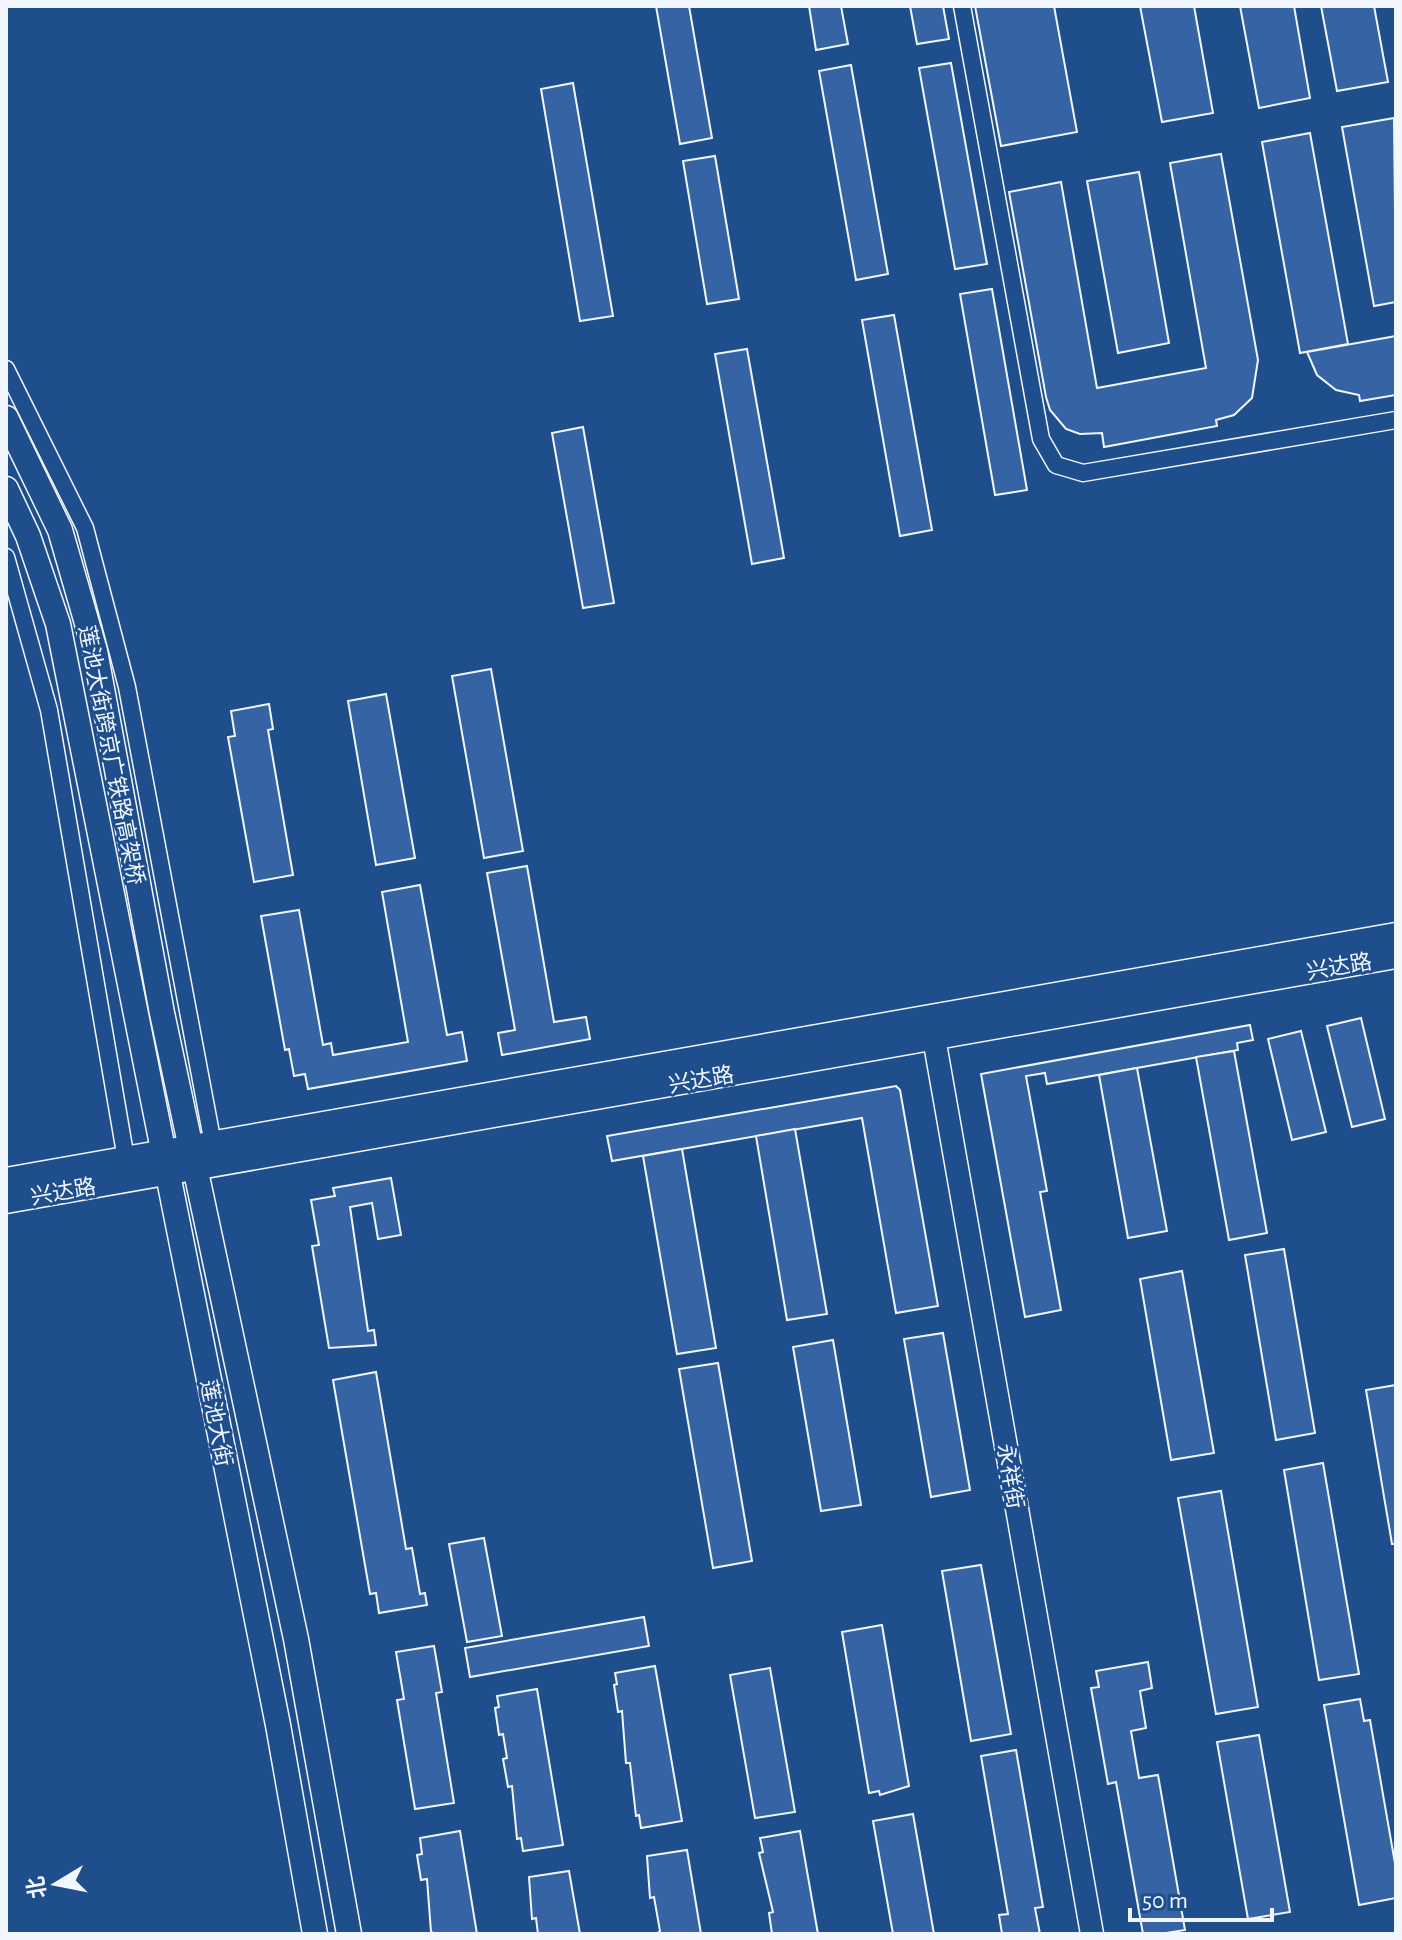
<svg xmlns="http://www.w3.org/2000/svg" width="1402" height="1940" font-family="'Alegreya Sans','Noto Sans SC',sans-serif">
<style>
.building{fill:#3563a3;stroke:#f2f6ff;stroke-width:2}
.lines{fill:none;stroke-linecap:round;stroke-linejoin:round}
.minor-casing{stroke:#f2f6ff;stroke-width:19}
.tertiary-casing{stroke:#f2f6ff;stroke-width:25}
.secondary-casing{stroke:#f2f6ff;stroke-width:27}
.minor{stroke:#1f4e8c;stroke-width:16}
.tertiary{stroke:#1f4e8c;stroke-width:22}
.secondary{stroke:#1f4e8c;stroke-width:24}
.labels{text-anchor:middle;stroke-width:6;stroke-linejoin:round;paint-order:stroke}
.street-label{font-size:22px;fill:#f2f6ff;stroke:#1f4e8c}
</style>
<rect width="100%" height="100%" fill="#1f4e8c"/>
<g class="building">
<path d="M656 6H689L712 138 680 144Z"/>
<path d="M809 6H841L848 44 816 50Z"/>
<path d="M910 6H943L949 39 917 44Z"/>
<path d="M975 6H1054L1077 132 1001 146Z"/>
<path d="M1140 6H1194L1213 113 1162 122Z"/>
<path d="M1240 6H1294L1310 98 1259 108Z"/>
<path d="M1321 6H1374L1388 82 1337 91Z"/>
<path d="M951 63 987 264 955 269 919 68Z"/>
<path d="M851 65 888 274 856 280 819 71Z"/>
<path d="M573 83 613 316 580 321 541 89Z"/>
<path d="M1394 118 1396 302 1374 306 1342 127Z"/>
<path d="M1310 133 1348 344 1300 353 1262 142Z"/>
<path d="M1221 154 1258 360 1252 398 1234 415 1216 420 1217 426 1104 447 1102 433 1080 434 1066 429 1050 410 1046 397 1009 192 1061 182 1097 388 1206 368 1170 163Z"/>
<path d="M715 156 739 299 707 304 683 161Z"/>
<path d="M1139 172 1169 343 1118 353 1087 181Z"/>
<path d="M992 289 1027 490 995 495 960 294Z"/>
<path d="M894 315 932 530 900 536 862 320Z"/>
<path d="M1396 336V395L1360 401 1359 395 1336 390 1317 375 1307 352Z"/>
<path d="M747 349 784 558 752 564 715 354Z"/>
<path d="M583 427 614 603 583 608 552 433Z"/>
<path d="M491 669 523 851 484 858 452 676Z"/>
<path d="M386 694 415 858 376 865 348 701Z"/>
<path d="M269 704 273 729 268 730 293 875 254 882 228 737 235 736 231 711Z"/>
<path d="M527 866 554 1022 586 1017 590 1039 502 1055 498 1033 515 1030 487 873Z"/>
<path d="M420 885 447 1035 462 1032 467 1061 308 1089 305 1074 294 1076 289 1049 285 1050 261 916 299 910 323 1045 331 1043 333 1055 408 1042 382 892Z"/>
<path d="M1361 1018 1385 1119 1352 1127 1327 1026Z"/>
<path d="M1250 1025 1253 1040 1237 1043 1238 1050 1047 1084 1045 1073 1026 1076 1047 1191 1040 1192 1061 1310 1025 1317 981 1074Z"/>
<path d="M1301 1031 1326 1132 1292 1140 1268 1039Z"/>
<path d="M1234 1051 1267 1233 1229 1240 1196 1057Z"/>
<path d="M1137 1068 1167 1231 1128 1238 1099 1075Z"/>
<path d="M896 1086 900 1090 938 1306 896 1313 862 1118 612 1161 607 1136Z"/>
<path d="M795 1129 827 1314 787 1320 756 1136Z"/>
<path d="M682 1149 716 1348 677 1354 643 1156Z"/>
<path d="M391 1178 401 1235 378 1239 372 1203 350 1207 368 1331 374 1330 376 1345 329 1348 312 1246 319 1245 311 1200 335 1196 333 1188Z"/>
<path d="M1284 1249 1315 1433 1276 1440 1245 1255Z"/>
<path d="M1182 1271 1214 1453 1171 1460 1140 1279Z"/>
<path d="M943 1333 970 1490 931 1497 904 1339Z"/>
<path d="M833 1340 861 1505 821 1511 793 1347Z"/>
<path d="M718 1363 752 1561 713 1568 679 1369Z"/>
<path d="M376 1372 406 1549 412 1548 420 1594 425 1593 427 1605 379 1613 376 1593 370 1594 333 1380Z"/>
<path d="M1396 1385V1544H1392L1366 1390Z"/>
<path d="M1323 1463 1359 1674 1319 1680 1284 1470Z"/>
<path d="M1221 1491 1258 1707 1216 1714 1178 1498Z"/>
<path d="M484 1538 502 1636 467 1642 449 1544Z"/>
<path d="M981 1565 1011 1734 971 1741 942 1571Z"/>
<path d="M644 1617 649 1646 470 1677 465 1648Z"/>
<path d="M882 1625 909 1786 880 1795 879 1791 869 1793 842 1632Z"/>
<path d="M434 1646 442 1692 436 1693 454 1803 415 1809 397 1700 404 1699 396 1652Z"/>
<path d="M1148 1662 1152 1688 1140 1691 1146 1728 1131 1731 1139 1778 1158 1775 1185 1930 1160 1934H1143L1116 1782 1108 1784 1091 1688 1099 1687 1096 1671Z"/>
<path d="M655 1666 682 1821 641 1828 639 1815 636 1816 630 1763H626L622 1711 618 1712 614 1685 617 1684 615 1673Z"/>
<path d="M770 1668 795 1812 755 1818 730 1675Z"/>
<path d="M537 1689 563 1845 523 1851 521 1838 517 1839 512 1786 508 1787 503 1759 507 1758 503 1734 499 1735 495 1708 499 1707 497 1696Z"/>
<path d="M1360 1699 1364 1721 1370 1720 1396 1869V1898L1359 1905 1324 1705Z"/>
<path d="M1259 1735 1290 1912 1248 1919 1217 1742Z"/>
<path d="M1016 1750 1043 1907 1035 1908 1040 1934H1002L999 1915 1008 1914 981 1756Z"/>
<path d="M913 1814 934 1934H893L873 1821Z"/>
<path d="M460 1831 477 1934H436L431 1932 427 1879 421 1880 417 1855 422 1854 420 1838Z"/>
<path d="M800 1831 818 1934H772L769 1913 773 1912 759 1853 763 1852 760 1838Z"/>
<path d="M687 1850 701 1934H656L660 1931 654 1897 650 1898 647 1856Z"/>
<path d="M569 1871 580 1934H538L536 1918 532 1919 529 1877Z"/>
</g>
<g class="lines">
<g class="minor-casing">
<g id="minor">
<path d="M962 6 1041 439 1056 465 1083 473 1396 420"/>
<path d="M6 369 85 528 127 687 213 1144"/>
<path d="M6 557 49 710 126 1159"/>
</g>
</g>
<g class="tertiary-casing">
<path id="tertiary" d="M931 1021 1092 1934"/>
</g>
<g class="secondary-casing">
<g id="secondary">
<path d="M6 418 60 530 95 651 162 1013 296 1639 349 1934"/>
<path d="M6 489 28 536 58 624 278 1725 315 1934"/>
<path d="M6 1180 1396 935"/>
<path d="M6 1201 1396 956"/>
</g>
</g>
<use href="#minor" class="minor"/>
<use href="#tertiary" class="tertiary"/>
<use href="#secondary" class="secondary"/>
</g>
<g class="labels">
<g class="street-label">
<text transform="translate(112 755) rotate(79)" y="8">莲池大街跨京广铁路高架桥</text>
<text transform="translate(1339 966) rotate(-10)" y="8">兴达路</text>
<text transform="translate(701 1079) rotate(-10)" y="8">兴达路</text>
<text transform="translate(63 1191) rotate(-10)" y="8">兴达路</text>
<text transform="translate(217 1423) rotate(79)" y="8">莲池大街</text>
<text transform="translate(1011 1476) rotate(80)" y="8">永祥街</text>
</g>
</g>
<rect width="1402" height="1940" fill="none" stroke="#f2f6ff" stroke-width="16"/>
<g transform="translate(56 1884) rotate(260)" stroke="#1f4e8c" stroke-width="6" paint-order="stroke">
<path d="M0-6L14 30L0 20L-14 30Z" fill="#f2f6ff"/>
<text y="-12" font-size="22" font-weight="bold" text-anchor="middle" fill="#f2f6ff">北</text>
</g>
<path d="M1130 1908v12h142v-12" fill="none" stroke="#f2f6ff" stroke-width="4"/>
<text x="1142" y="1908" font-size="24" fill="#f2f6ff" stroke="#1f4e8c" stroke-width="6" paint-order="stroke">50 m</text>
</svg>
